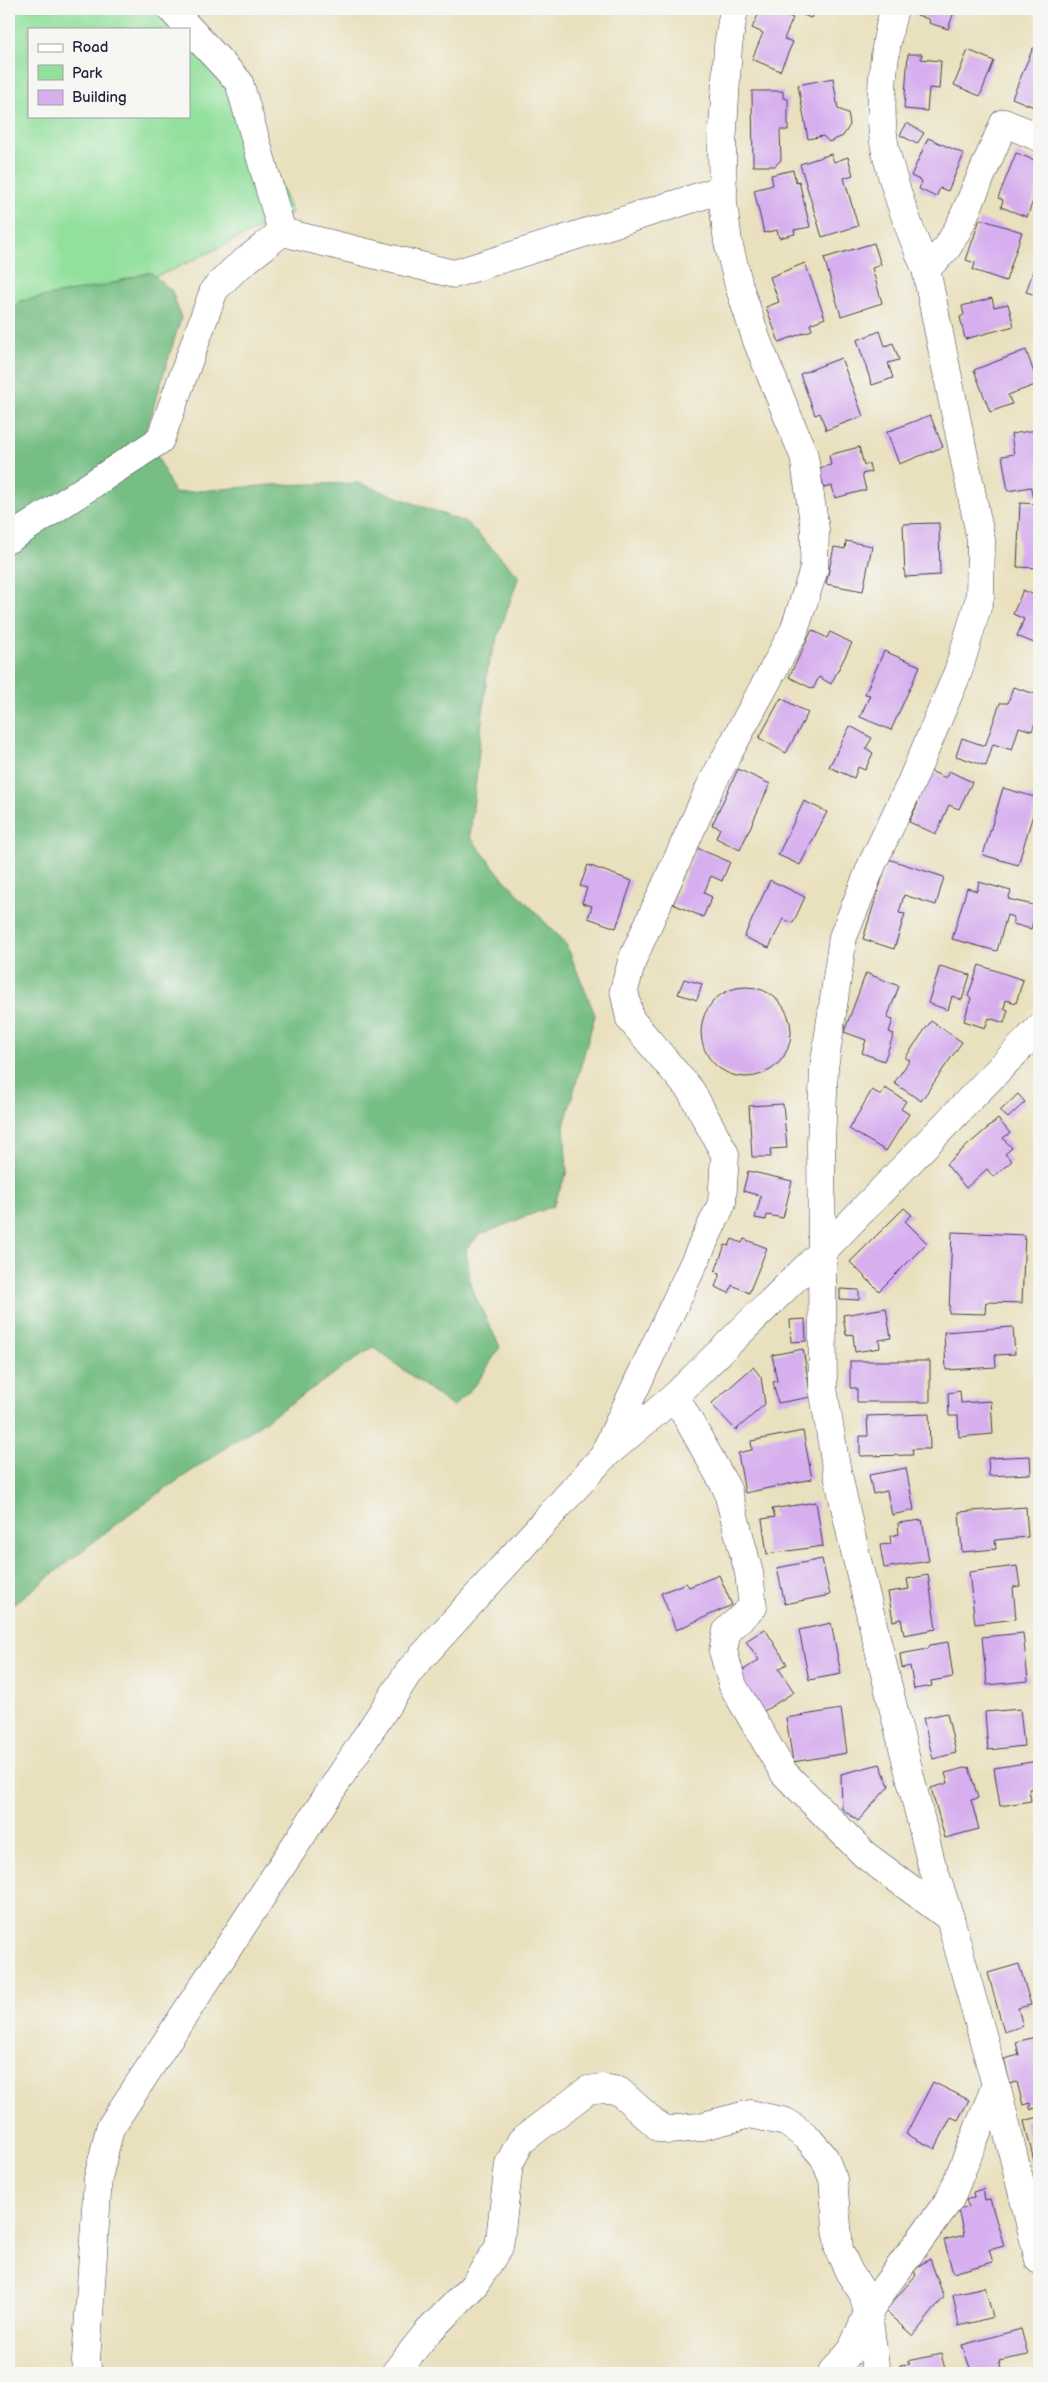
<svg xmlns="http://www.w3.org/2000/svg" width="1048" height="2382" font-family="'Balsamiq Sans',sans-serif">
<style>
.green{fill:#93e09d;stroke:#5a816c;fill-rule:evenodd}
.forest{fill:#76be84;stroke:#4c7060}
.building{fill:#d7afef}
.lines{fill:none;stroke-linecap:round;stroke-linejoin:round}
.minor-casing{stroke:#403e4e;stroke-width:29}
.minor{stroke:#fff;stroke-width:28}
</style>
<rect width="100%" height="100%" fill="#f6f6f2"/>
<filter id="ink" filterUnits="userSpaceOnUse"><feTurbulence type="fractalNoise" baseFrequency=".02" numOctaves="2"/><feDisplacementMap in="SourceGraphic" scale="10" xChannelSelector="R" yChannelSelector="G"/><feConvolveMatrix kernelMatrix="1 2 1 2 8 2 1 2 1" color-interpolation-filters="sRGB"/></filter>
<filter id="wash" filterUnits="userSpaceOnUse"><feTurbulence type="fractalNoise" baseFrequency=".0096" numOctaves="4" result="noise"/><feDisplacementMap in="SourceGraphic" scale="20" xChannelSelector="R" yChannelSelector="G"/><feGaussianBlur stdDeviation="1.12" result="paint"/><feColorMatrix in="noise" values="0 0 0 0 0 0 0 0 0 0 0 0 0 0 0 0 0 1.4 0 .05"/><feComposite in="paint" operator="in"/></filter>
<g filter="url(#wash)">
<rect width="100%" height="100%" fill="#e9e0bd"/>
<path class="green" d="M9 9H188L239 82 292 213 172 270 20 328H9ZM29 29H189V116H29Z"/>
<path class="forest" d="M150 272 172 291 181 318 146 431 174 493 272 485 359 483 467 523 519 576 488 665 470 837 501 876 566 944 595 1015 564 1126 567 1172 553 1206 479 1235 466 1249 471 1288 500 1347 477 1383 453 1407 373 1347 133 1511 9 1608V311L19 301 102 286Z"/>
<g id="blocks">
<g class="building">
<path d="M761 9H772L793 18 784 39 793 42 780 71 752 59 763 33 752 28Z"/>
<path d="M787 9H815L811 18Z"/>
<path d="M917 9H955L948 29 929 23 930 20 915 14Z"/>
<path d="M1033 48 1039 50V109L1012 98Z"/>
<path d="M968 50 994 61 980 96 954 85Z"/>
<path d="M908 54H922L921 59 941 61 939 89 929 88 927 111 904 109Z"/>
<path d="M833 78 838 109 848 113 850 125 843 136 829 142 823 136 808 139 798 85Z"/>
<path d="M752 91H783V98L788 99V130H780L781 160 775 166H753Z"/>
<path d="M907 123 924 133 917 144 900 135Z"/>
<path d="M928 138 964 154 948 191 940 188 936 197 919 189 922 181 911 176Z"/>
<path d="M1016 153 1039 162V185L1027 217 1001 207 1003 200 998 198Z"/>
<path d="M831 154 834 162 848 157 853 175 844 178 858 226 822 237 800 164Z"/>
<path d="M793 170 796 182 799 181 810 227 794 230 795 234 779 238 777 230 764 233 754 190 773 185 771 175Z"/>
<path d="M980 219 1022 232 1006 281 973 270 975 263 966 260Z"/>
<path d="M874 243 881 265 872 268 882 303 841 316 824 258Z"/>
<path d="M1039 254V296L1026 292Z"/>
<path d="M805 263 825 318 810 324 812 330 779 342 766 307 779 302 770 277Z"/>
<path d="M992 298 994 307 1008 304 1014 326 965 339 960 317 964 315 962 306Z"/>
<path d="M880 331 885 346 893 343 899 360 888 363 893 378 872 385 857 340Z"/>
<path d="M1026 350 1038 384 1008 395 1012 404 990 412 974 370Z"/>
<path d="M841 358 863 416 826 430 820 413 815 415 800 374Z"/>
<path d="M930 415 943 447 899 464 887 432Z"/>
<path d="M1037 430 1039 444V495L1032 496 1031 487 1008 491 1002 456 1014 454 1011 434Z"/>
<path d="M859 447 864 465 869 464 871 472 862 474 866 490 835 498 832 486 824 488 819 468 831 465 829 455Z"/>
<path d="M1020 503 1039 504V568L1017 567Z"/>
<path d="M939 523 940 575 905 577 903 524Z"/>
<path d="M846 541 872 546 863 591 826 584 834 547 845 549Z"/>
<path d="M1023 590 1039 597V645L1017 636 1024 619 1013 614Z"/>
<path d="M812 630 827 638 830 632 852 643 831 684 819 677 813 689 789 677Z"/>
<path d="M884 651 920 666 891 730 860 717 870 695 865 694Z"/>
<path d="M1013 687 1039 695V725L1035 723 1032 731 1019 727 1012 750 993 744 986 766 956 756 962 738 985 746 1000 703H1008Z"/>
<path d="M781 698 808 713 786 753 759 738Z"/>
<path d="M850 726 872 738 866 748 873 753 865 770 858 767 854 778 829 767Z"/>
<path d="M738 769 770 784 740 850 716 838 720 828 712 825Z"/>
<path d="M928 770 946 778 949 771 972 782 959 809 949 805 936 834 909 822 918 803 913 800Z"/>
<path d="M1003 788 1038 798 1018 865 983 855Z"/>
<path d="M804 801 827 812 800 865 778 855Z"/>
<path d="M697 848 730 862 722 881 711 876 704 893 712 897 703 917 673 904Z"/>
<path d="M888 859 944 877 936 905 904 895 899 913 905 914 894 949 863 939Z"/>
<path d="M588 865 632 881 616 928 588 918 592 906 582 903 587 888 580 886Z"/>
<path d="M770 880 805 897 793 923 783 919 769 948 744 937Z"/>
<path d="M979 882 1011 891 1008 899 1037 906 1031 929 1013 924V917L1007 915 997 951 952 939 967 888 977 891Z"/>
<path d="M979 965 1023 980 1016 1003 1006 1000 1004 1008 1008 1010 1004 1023 989 1018 985 1028 964 1021 971 998 968 996Z"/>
<path d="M940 966 970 975 962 1000 952 996 948 1010 928 1003Z"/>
<path d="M866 973 899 986 887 1018 893 1020 889 1032 894 1034 884 1061 862 1053 866 1040 844 1032Z"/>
<path d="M684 979 702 984 697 1000 678 994Z"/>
<circle cx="746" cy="1032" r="45"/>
<path d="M931 1021 962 1042 921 1101 894 1083 910 1060 905 1058Z"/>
<path d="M885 1088 906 1101 901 1109 909 1114 886 1151 849 1129 872 1090 881 1095Z"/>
<path d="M1018 1094 1025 1102 1008 1118 1000 1111Z"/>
<path d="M783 1104 787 1148 770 1149 771 1157H752L749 1106Z"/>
<path d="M998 1119 1010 1133 1003 1138 1012 1148 1005 1154 1012 1161 993 1177 987 1169 966 1188 946 1164Z"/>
<path d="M748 1171 792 1181 783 1218 767 1215 766 1220 755 1218 761 1196 743 1191Z"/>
<path d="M904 1208 912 1215 905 1221 927 1243 879 1291 850 1262Z"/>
<path d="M952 1232 1025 1235 1022 1303 986 1302 985 1314 949 1313Z"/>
<path d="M732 1239 742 1243 744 1239 767 1248 749 1293 732 1285 729 1293 715 1287 720 1274 715 1272 725 1245 729 1246Z"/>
<path d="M840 1289 859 1290V1300L840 1299Z"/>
<path d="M886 1308 891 1338 879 1340 880 1348 855 1352 853 1334 846 1335 843 1315Z"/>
<path d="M805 1319 806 1341 791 1342 790 1320Z"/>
<path d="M1013 1327 1015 1354 995 1355 996 1367 946 1370 944 1332Z"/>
<path d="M803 1349 811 1397 778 1403 773 1382 777 1381 772 1355Z"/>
<path d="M850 1361H930V1402H857V1388H850Z"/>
<path d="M753 1367 761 1377 765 1404 736 1430 711 1404Z"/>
<path d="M960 1391 961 1403 991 1401 993 1434 959 1437 958 1416H949L948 1393Z"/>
<path d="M929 1414 930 1449H912L913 1455 860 1456V1436H868L867 1416Z"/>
<path d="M803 1431 812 1479 745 1493 738 1453 752 1450 751 1441Z"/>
<path d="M1030 1456 1031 1474 989 1476 988 1458Z"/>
<path d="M906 1468 914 1510 892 1515 887 1491 873 1494 869 1475Z"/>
<path d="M816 1502 823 1546 767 1554 762 1519 775 1517 772 1509Z"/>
<path d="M1026 1507 1028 1537 995 1540 996 1549 962 1552 959 1512Z"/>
<path d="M922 1520 929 1561 884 1568 880 1545 891 1544 890 1536 899 1534 898 1523Z"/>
<path d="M822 1559 830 1595 785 1604 777 1568Z"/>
<path d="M1017 1566 1020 1586 1013 1587 1016 1619 975 1624 969 1572Z"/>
<path d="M719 1575 732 1605 676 1630 661 1593 686 1583 689 1587Z"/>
<path d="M928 1575 936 1629 904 1635 901 1619 893 1621 888 1592 909 1589 907 1579Z"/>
<path d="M831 1623 841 1674 809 1680 799 1630Z"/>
<path d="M765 1629 787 1664 779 1669 794 1692 761 1713 737 1674 759 1660 746 1641Z"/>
<path d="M1023 1633 1028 1681 987 1685 982 1637Z"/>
<path d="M948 1642 953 1677 931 1681 932 1686 914 1689 910 1666 902 1668 900 1654 928 1649 930 1645Z"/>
<path d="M841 1709 847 1753 793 1762 786 1718Z"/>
<path d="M1020 1709 1024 1746 988 1750 985 1712Z"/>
<path d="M947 1713 956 1753 933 1759 923 1718Z"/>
<path d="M1038 1761 1039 1788 1029 1789 1031 1801 1000 1806 994 1768Z"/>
<path d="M880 1764 889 1786 858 1821 842 1809 841 1774Z"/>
<path d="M969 1767 978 1798 971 1800 979 1829 945 1838 931 1788 948 1783 945 1773Z"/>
<path d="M1019 1964 1031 2005 1018 2008 1023 2026 1004 2032 988 1973Z"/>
<path d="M1039 2036V2106L1030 2109V2103L1023 2105 1017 2082 1010 2084 1004 2059 1019 2055 1016 2042Z"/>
<path d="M933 2082 969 2100 958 2120 951 2117 935 2149 906 2134Z"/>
<path d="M1039 2117V2173H1037L1024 2121Z"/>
<path d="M983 2189 985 2200 990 2199 1004 2246 989 2250 993 2262 953 2273 944 2240 964 2235 958 2210 969 2207 966 2200 974 2197 973 2192Z"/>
<path d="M930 2259 944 2297 913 2336 885 2311 916 2275 913 2269Z"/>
<path d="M985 2287 993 2317 959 2326 953 2294Z"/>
<path d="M1021 2329 1028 2355 999 2361 1002 2373H976V2368H970L962 2345Z"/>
<path d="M941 2354 946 2373H902L900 2365 910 2364 908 2361Z"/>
</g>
</g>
</g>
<g filter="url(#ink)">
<use href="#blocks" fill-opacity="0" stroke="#403e4e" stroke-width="1"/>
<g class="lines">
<g class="minor-casing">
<g id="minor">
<path d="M171 9 239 82 282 232 454 274 723 189"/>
<path d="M894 9C883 49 877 113 886 153 896 193 910 232 926 269L981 540 980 597 958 672 910 785 873 862 843 937 824 1068 821 1143 823 1388 835 1461 852 1539 931 1862 950 1918 996 2085 1039 2260"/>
<path d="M926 269 947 248 960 225 1004 123 1039 137"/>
<path d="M9 539 160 440 214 290 234 270 282 232"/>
<path d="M675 1396 727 1489 749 1573 753 1607 727 1630 723 1651 733 1686 784 1773 865 1855 950 1918"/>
<path d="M606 1450 722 1203 725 1154 691 1091 630 1019 624 990 633 958 710 787 794 631 814 569 815 529 804 456 757 341 739 286 728 242 723 203 722 146 728 46 734 9"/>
<path d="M88 2373 86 2361 98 2178 110 2128 410 1670 602 1458 675 1396 822 1252 1039 1028"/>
<path d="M395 2373 426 2334 474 2285 499 2247 509 2164 521 2141 588 2090 603 2088 619 2091 660 2128 669 2130 699 2127 750 2114 786 2122 807 2137 824 2157 833 2179 839 2250 849 2272 863 2293 868 2313 876 2373"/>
<path d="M832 2373 852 2349 868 2313 887 2284 950 2199 996 2085"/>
</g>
</g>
<use href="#minor" class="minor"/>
</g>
</g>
<rect width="1048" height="2382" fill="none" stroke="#f6f6f2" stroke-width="30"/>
<rect x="28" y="28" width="162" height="90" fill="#f6f6f2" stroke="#a1a1a9"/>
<rect x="38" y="44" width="25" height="8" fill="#ffffff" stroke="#a1a1a9"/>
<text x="72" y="52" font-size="15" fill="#22223b">Road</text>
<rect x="38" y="65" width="25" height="15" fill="#93e09d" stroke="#a1a1a9"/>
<text x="72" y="78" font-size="15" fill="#22223b">Park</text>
<rect x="38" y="90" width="25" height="15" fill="#d7afef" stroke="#a1a1a9"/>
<text x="72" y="102" font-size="15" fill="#22223b">Building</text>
</svg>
